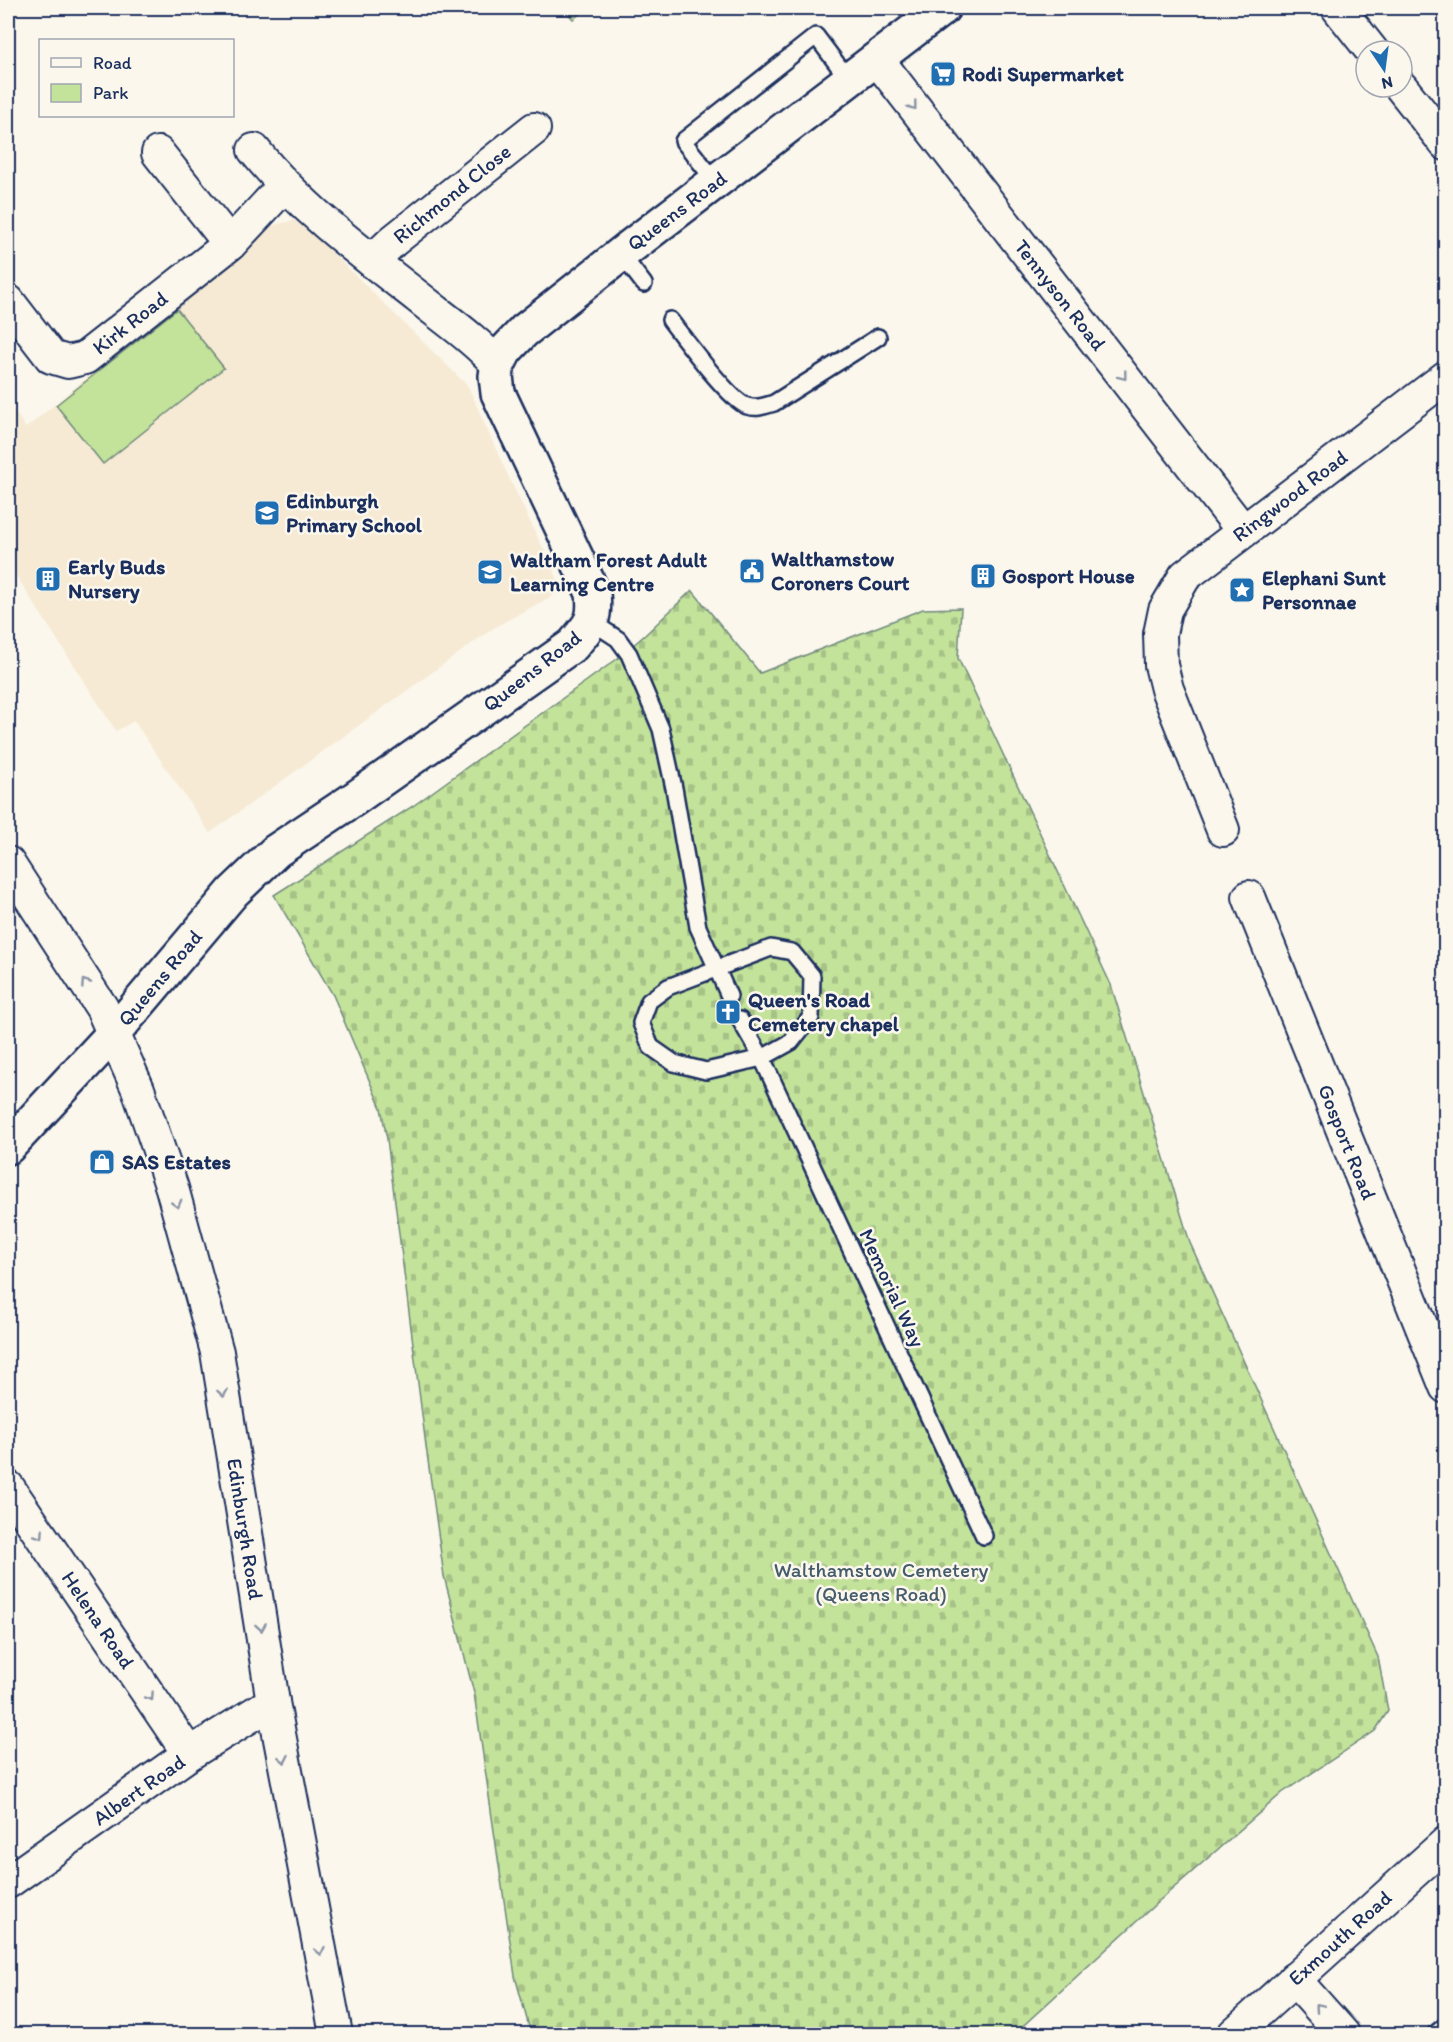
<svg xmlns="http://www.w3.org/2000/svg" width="1453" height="2042" font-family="Itim,sans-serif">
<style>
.built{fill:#f6ead4}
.green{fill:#c3e29a;stroke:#6f887c;stroke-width:1.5}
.cemetery{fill:url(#cemetery-stones);stroke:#6f887c;stroke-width:1.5}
.garden{fill:url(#garden-furrows);stroke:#6f887c;stroke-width:1.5}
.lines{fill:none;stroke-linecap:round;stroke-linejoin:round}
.service-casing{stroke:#1b2f5e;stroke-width:20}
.minor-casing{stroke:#1b2f5e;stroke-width:36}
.tertiary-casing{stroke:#1b2f5e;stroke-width:38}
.service{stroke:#fbf7ec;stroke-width:15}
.minor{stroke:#fbf7ec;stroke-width:32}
.tertiary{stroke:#fbf7ec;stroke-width:33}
.oneway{stroke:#8b93a5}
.labels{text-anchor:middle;stroke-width:5;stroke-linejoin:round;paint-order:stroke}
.poi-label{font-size:21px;font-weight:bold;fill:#1b2f5e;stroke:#fbf7ec;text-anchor:start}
.street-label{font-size:21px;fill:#1b2f5e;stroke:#fbf7ec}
.park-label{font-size:21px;fill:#455c6d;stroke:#fbf7ec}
</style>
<defs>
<pattern id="cemetery-stones" width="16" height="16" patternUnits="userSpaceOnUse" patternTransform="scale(1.5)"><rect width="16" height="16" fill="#c3e29a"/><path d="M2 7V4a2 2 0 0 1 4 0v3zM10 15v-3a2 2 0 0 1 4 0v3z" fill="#a7c287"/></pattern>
<pattern id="garden-furrows" width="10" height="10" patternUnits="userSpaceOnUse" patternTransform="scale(1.5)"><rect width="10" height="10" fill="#c3e29a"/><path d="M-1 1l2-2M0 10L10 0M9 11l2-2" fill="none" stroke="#a7c287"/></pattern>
</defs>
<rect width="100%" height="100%" fill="#fbf7ec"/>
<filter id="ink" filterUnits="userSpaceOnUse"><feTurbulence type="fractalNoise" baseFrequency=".0167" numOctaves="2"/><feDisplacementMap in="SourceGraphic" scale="12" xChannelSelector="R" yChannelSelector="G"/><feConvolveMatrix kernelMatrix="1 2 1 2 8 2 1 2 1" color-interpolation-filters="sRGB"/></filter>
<g filter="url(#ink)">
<path class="built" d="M298 219 468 386 502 463 563 590 495 627 210 833 134 721 116 731 8 563V402L26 428 271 226Z"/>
<path class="green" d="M177 309 224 368 103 464 56 405Z"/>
<path class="cemetery" d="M692 590 760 673 923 609 961 608 958 658 1111 985 1190 1243 1378 1657 1388 1711 1375 1731 1282 1793 1160 1900 1014 2034H531L515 1976 474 1693 444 1576 426 1446 387 1139 381 1108 333 995 274 895 413 806 617 659 645 635Z"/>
<path class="garden" d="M563 8H588L573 19Z"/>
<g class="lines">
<g class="service-casing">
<g id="service">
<path d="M716 182 683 141 816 36 849 80"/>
<path d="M621 254 644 284"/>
<path d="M670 320C683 337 729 400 747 406 757 409 764 406 774 403L878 337"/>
<path d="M592 622 618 639 629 654 661 729 674 788 698 927 729 996"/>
<path d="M771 948 792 952 812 976 811 1017 791 1042 762 1058 706 1071 674 1063 651 1047 641 1023 649 1001 668 987Z"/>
<path d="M740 1020 762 1058 984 1536"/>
<path d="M1435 2034 1446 2025"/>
</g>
</g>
<g class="minor-casing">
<g id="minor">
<path d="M1338 8 1372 51"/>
<path d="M877 59 1243 531"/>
<path d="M1401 87 1446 144"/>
<path d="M254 150C300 207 360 252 418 297 445 319 475 339 498 365"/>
<path d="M158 153 230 244"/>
<path d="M372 261 393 241 534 129"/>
<path d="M8 301 51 357 68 362 85 358 230 244 284 186"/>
<path d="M1223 830 1167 689 1161 665 1160 634 1165 610 1185 576 1446 377"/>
<path d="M8 863 102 1008 138 1089 172 1188 217 1352 273 1702 336 2034"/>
<path d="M1249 897 1446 1387"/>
<path d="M8 1487 189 1754"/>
<path d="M8 1882 189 1754 273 1702"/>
<path d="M1294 1979 1343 2034"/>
<path d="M1234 2034 1446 1843"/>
</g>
</g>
<g class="tertiary-casing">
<path id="tertiary" d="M8 1147 113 1034 233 892 276 851 354 799 573 645C590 624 596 622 593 593L498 393 496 376 498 365 505 351 524 331 630 247 943 8"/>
</g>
<use href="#service" class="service"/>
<use href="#minor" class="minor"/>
<use href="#tertiary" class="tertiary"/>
</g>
<defs><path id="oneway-chevron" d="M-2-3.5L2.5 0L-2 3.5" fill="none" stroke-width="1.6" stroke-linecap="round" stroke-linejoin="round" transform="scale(1.5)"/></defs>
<g class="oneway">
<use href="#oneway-chevron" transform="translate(913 106) rotate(52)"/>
<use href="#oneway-chevron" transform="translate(1123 376) rotate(52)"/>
<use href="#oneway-chevron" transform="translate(85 983) rotate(-123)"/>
<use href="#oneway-chevron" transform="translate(177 1204) rotate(75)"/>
<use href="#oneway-chevron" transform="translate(223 1393) rotate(81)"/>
<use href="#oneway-chevron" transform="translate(40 1535) rotate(56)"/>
<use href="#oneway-chevron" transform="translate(261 1627) rotate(81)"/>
<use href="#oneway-chevron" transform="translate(150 1697) rotate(56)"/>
<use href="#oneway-chevron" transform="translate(284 1759) rotate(79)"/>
<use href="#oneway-chevron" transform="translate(320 1951) rotate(79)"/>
<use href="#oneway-chevron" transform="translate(1319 2007) rotate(-131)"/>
</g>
</g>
<defs>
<g id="supermarket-square" transform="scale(1.35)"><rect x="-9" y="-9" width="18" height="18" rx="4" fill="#1f6fb2" stroke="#fbf7ec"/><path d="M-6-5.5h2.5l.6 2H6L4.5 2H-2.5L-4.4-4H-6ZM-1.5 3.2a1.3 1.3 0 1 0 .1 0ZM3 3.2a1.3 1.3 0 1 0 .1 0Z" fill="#fff"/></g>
<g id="school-square" transform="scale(1.35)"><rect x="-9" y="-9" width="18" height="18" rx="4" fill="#1f6fb2" stroke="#fbf7ec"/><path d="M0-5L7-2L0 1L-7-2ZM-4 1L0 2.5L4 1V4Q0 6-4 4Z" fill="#fff"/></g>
<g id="civic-square" transform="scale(1.35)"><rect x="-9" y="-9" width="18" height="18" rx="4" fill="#1f6fb2" stroke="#fbf7ec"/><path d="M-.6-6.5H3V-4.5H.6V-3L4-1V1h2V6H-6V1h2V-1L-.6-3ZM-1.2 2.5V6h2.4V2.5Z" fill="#fff"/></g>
<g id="university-square" transform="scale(1.35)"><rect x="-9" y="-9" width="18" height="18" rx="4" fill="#1f6fb2" stroke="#fbf7ec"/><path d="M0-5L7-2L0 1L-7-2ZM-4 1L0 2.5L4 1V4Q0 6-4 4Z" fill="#fff"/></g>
<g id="building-square" transform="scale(1.35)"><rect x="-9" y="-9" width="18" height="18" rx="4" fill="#1f6fb2" stroke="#fbf7ec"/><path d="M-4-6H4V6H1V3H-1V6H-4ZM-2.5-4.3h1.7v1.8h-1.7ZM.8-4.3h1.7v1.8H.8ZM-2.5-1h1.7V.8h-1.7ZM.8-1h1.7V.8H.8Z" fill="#fff"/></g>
<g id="sight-square" transform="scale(1.35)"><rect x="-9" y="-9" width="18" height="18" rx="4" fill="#1f6fb2" stroke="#fbf7ec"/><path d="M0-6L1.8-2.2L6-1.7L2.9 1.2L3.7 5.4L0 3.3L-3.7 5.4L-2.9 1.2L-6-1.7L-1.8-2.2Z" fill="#fff"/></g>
<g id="church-square" transform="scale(1.35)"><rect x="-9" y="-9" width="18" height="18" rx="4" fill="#1f6fb2" stroke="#fbf7ec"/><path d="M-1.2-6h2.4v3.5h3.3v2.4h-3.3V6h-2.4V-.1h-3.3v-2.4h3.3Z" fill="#fff"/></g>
<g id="shop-square" transform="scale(1.35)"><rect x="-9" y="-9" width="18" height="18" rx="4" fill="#1f6fb2" stroke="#fbf7ec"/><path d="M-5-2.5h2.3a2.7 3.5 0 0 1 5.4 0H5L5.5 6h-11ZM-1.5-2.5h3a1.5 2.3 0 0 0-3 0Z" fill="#fff"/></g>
</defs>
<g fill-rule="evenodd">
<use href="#supermarket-square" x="943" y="74"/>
<use href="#school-square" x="267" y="513"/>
<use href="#civic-square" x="752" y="571"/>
<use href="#university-square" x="490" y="572"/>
<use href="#building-square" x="983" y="576"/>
<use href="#building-square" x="48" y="579"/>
<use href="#sight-square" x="1242" y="590"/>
<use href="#church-square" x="728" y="1012"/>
<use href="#shop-square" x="102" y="1162"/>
</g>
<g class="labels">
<g class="poi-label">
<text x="962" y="81">Rodi Supermarket</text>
<text x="286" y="508">Edinburgh<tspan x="286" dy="24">Primary School</tspan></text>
<text x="771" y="566">Walthamstow<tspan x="771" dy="24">Coroners Court</tspan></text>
<text x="510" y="567">Waltham Forest Adult<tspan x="510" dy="24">Learning Centre</tspan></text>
<text x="68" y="574">Early Buds<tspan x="68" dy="24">Nursery</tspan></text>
<text x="1002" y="583">Gosport House</text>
<text x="1262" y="585">Elephani Sunt<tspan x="1262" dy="24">Personnae</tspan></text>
<text x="748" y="1007">Queen's Road<tspan x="748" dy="24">Cemetery chapel</tspan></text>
<text x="122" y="1169">SAS Estates</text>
</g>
<g class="street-label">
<text transform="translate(452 194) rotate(-39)" y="7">Richmond Close</text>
<text transform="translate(677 211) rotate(-37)" y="7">Queens Road</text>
<text transform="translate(1060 295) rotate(52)" y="7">Tennyson Road</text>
<text transform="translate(130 323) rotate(-38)" y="7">Kirk Road</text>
<text transform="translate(1290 496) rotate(-37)" y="7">Ringwood Road</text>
<text transform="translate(532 671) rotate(-38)" y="7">Queens Road</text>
<text transform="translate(160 978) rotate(-50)" y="7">Queens Road</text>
<text transform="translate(1347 1142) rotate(68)" y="7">Gosport Road</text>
<text transform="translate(892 1288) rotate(65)" y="7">Memorial Way</text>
<text transform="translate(245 1529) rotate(81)" y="7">Edinburgh Road</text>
<text transform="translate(98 1620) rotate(56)" y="7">Helena Road</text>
<text transform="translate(139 1790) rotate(-35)" y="7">Albert Road</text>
<text transform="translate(1340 1938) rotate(-42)" y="7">Exmouth Road</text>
</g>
<g class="park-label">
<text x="881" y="1577">Walthamstow Cemetery<tspan x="881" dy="24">(Queens Road)</tspan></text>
</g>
</g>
<rect width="1453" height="2042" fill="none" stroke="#fbf7ec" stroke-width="30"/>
<rect x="15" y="15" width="1423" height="2012" fill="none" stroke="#1b2f5e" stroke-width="2" filter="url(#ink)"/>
<rect x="39" y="39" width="195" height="78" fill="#fbf7ec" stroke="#a1a7b3" stroke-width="1.5"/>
<rect x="51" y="58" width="30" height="9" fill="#fbf7ec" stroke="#a1a7b3" stroke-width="1.5"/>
<text x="93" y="69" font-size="18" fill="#1b2f5e">Road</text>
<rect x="51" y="84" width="30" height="18" fill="#c3e29a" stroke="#a1a7b3" stroke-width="1.5"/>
<text x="93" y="99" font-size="18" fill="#1b2f5e">Park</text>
<g transform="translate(1384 69) rotate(167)"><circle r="28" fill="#fbf7ec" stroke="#a1a7b3" stroke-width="1.5"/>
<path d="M0-4.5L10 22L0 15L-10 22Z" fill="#1f6fb2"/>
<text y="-9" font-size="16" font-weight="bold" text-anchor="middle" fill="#1b2f5e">N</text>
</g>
</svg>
